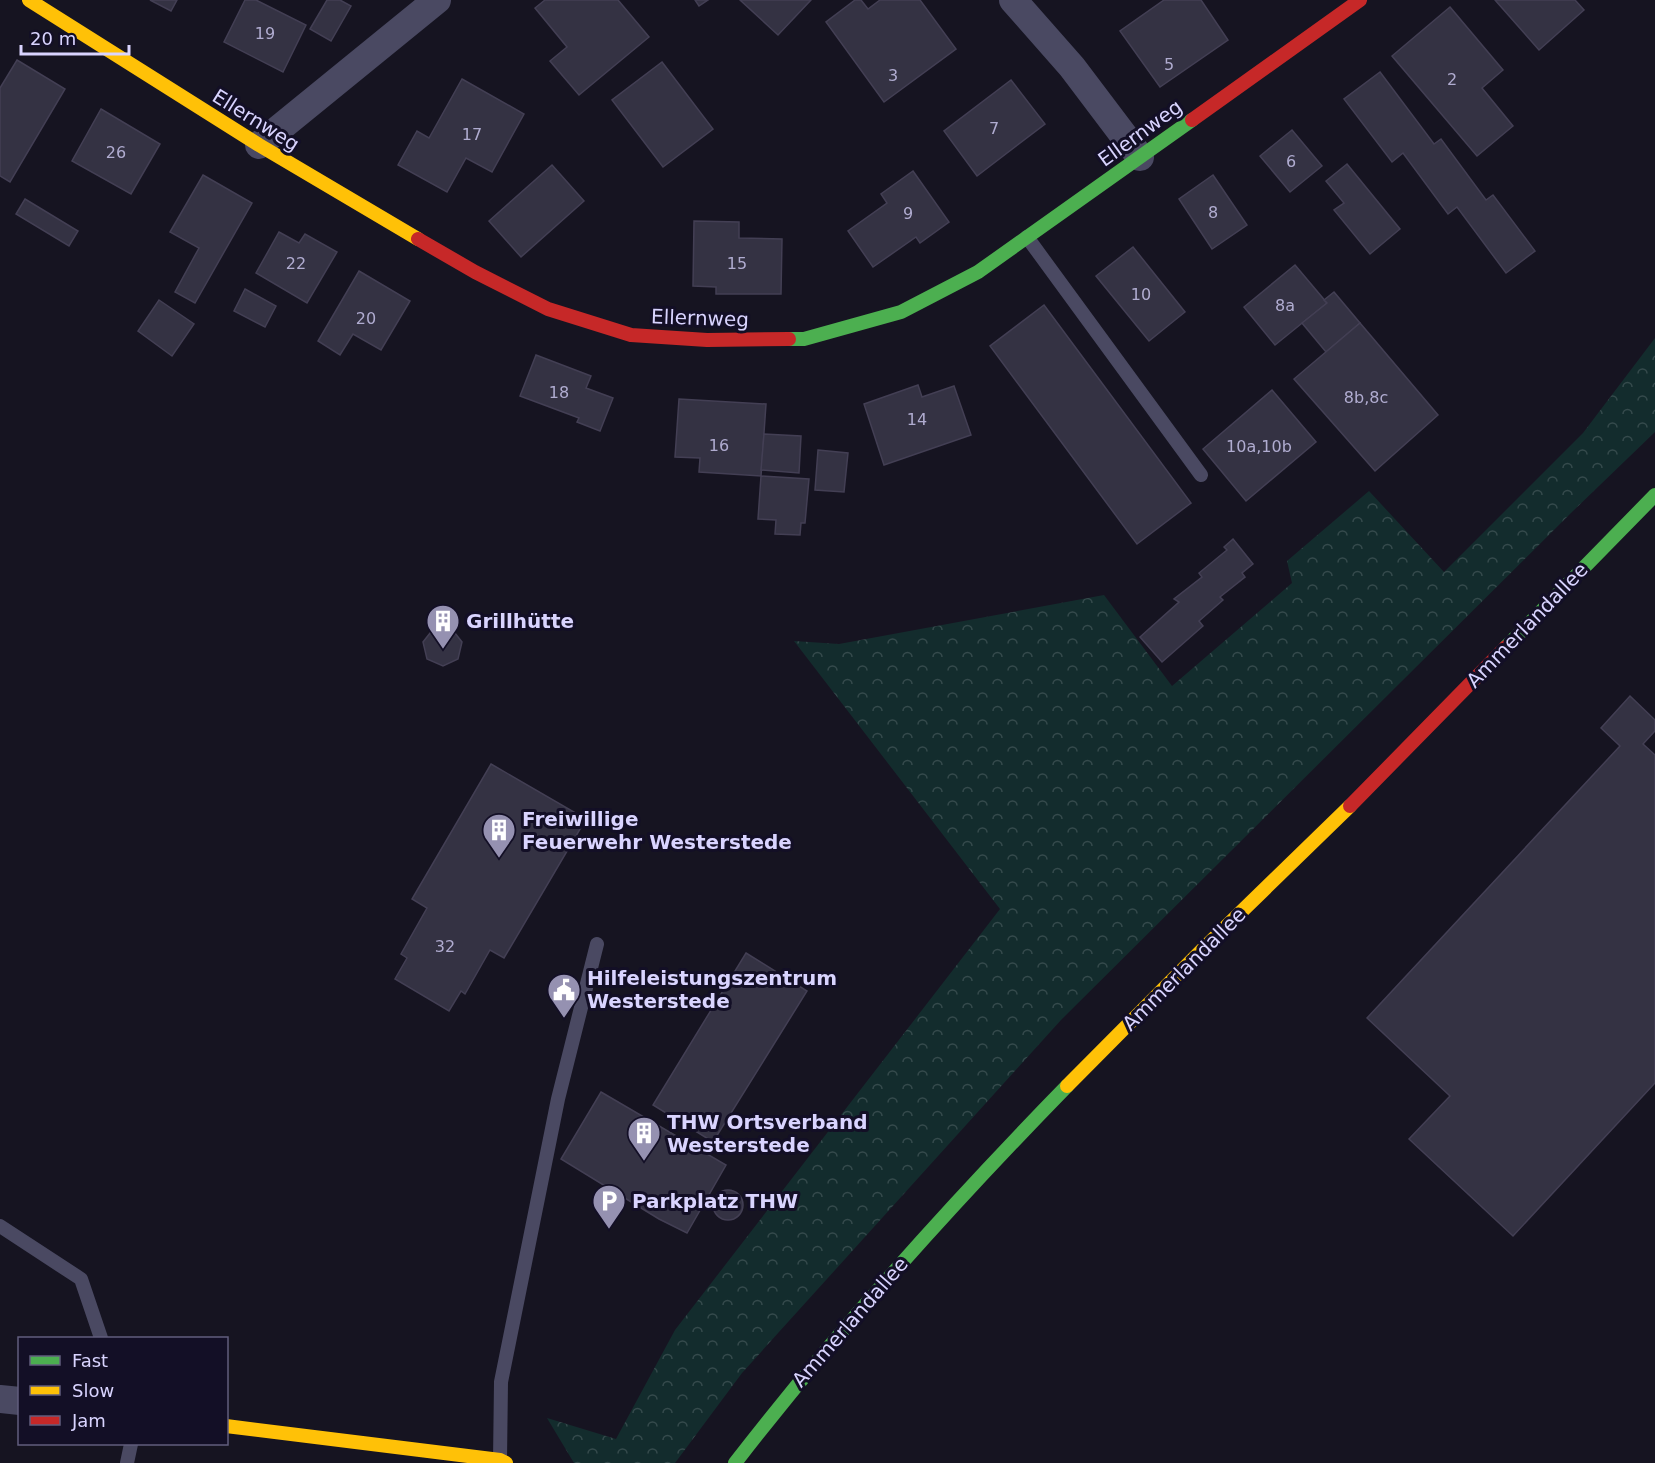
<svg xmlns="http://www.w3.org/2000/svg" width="1655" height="1463" font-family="'DejaVu Sans',sans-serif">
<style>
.forest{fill:url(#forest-crowns)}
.building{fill:#343243;stroke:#433f54;stroke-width:1.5}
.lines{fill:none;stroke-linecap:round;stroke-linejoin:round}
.lane{stroke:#4a4962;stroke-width:14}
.street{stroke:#4a4962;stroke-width:28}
.fast{stroke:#4caf50;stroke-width:14}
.slow{stroke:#ffc107;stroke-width:14}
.jam{stroke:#c62828;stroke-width:14}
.labels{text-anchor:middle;stroke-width:6;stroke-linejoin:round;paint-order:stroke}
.number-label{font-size:16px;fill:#b0acd0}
.street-label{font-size:20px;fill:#d9d4ff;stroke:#130f26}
.poi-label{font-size:20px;font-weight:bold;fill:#d9d4ff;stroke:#130f26;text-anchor:start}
</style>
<defs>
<pattern id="forest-crowns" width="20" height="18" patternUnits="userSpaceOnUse" patternTransform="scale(1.5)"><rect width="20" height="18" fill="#132c2d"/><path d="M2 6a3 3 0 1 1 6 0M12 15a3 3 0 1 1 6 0" fill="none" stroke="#354a4c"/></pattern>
</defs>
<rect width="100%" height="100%" fill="#161421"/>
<path class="forest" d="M1655 338V432L1572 512 1061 1020 742 1373 675 1463H574L547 1418 616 1439 675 1330 1000 909 794 641 839 644 1104 595 1172 686 1292 583 1287 561 1369 491 1444 572 1583 433Z"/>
<g class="building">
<path d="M150 0H177L171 11Z"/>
<path d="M245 0H256L306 25 283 72 224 42Z"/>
<path d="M327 0H340L351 6 331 41 310 29Z"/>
<path d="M545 0H618L649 37 579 95 550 61 567 47 535 8Z"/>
<path d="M695 0H708L699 6Z"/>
<path d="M740 0H811L778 35Z"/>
<path d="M855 0H861L868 9 880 0H920L956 49 884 102 826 22Z"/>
<path d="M1164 0H1201L1228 40 1160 87 1120 31Z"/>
<path d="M1495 0H1575L1584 10 1539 50Z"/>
<path d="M1450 7 1503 70 1482 88 1513 126 1477 156 1392 56Z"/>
<path d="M17 60 65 89 10 182 0 176V88Z"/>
<path d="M662 62 713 129 663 167 612 100Z"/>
<path d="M1380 72 1434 144 1441 139 1486 200 1493 195 1535 251 1506 273 1457 207 1448 214 1403 153 1392 162 1344 99Z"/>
<path d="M462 79 524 114 492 172 466 158 447 192 398 165 417 131 429 138Z"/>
<path d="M1011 80 1045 124 977 176 944 131Z"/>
<path d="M101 109 160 144 131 194 72 161Z"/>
<path d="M1292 130 1322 166 1290 192 1260 156Z"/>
<path d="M1347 164 1400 229 1370 254 1334 210 1344 203 1326 181Z"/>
<path d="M552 165 584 201 521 257 489 221Z"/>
<path d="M913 171 949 222 920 243 916 237 873 267 848 231 887 203 881 194Z"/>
<path d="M203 175 252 203 195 303 175 292 199 248 170 232Z"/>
<path d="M1213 175 1247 225 1212 249 1179 199Z"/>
<path d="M25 199 78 231 69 246 16 214Z"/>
<path d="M694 221 739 222V238L782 239 781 294H716V287L693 286Z"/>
<path d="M279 232 299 243 305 234 337 252 307 303 256 273Z"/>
<path d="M1133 247 1185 312 1149 341 1096 276Z"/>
<path d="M1295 265 1327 303 1275 345 1244 307Z"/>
<path d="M359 271 410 301 381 350 353 334 340 355 318 341Z"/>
<path d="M245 289 276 306 265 327 234 311Z"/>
<path d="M1334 292 1360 323 1326 352 1302 323 1327 303 1324 300Z"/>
<path d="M159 300 194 324 172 356 138 331Z"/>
<path d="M1044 305 1191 503 1137 544 990 346Z"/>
<path d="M1360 323 1438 415 1375 471 1294 379Z"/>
<path d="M536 355 591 376 586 388 613 398 600 431 577 422 579 418 520 396Z"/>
<path d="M918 385 922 397 954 386 971 435 884 465 864 404Z"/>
<path d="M1272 390 1316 442 1246 501 1203 449Z"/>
<path d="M679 399 766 404 761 476 699 472 700 458 675 457Z"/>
<path d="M764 434 801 436 799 473 761 470Z"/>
<path d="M818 450 848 453 844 492 815 490Z"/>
<path d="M761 476 809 479 805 523H801L800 535 775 534 776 520 758 519Z"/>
<path d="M1233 539 1253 564 1242 573 1245 577 1220 597 1223 600 1199 621 1203 626 1162 662 1140 637 1179 602 1174 599 1202 577 1199 573 1227 550 1224 547Z"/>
<path d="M434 628H451L462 642 458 659 443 666 427 659 423 642Z"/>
<path d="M1630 696 1655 720V731L1643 744 1655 755V1083L1513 1236 1409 1139 1450 1096 1367 1018 1620 746 1601 728Z"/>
<path d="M491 764 586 819 504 958 490 950 465 994 461 991 449 1011 395 979 407 958 401 954 427 908 412 899Z"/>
<path d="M746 953 807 991 713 1142 653 1105Z"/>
<path d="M601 1092 726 1165 687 1233 659 1219 561 1159Z"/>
<circle cx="728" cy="1205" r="15"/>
</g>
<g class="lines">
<g class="lane">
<path d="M1027 237 1201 475"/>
<path d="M0 1226 81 1279 101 1338"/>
<path d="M500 1460 501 1382 558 1099 597 944"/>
<path d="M127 1463 131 1444"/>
</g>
<g class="street">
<path d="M1013 0 1072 67 1140 157"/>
<path d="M259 145 437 0"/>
<path d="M0 1399 20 1401"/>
</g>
<g class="fast">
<path d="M789 339H804L901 312 978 272 1192 120"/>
<path d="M1506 647 1655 495"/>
<path d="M735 1463C838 1330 950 1206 1067 1086"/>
</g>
<g class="slow">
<path d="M29 0 259 145 418 239"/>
<path d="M1067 1086 1204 948 1350 806"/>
<path d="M226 1426 500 1460 506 1463"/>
</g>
<g class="jam">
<path d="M1192 120 1360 0"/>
<path d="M418 239 475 272 548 309 631 335 707 340 789 339"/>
<path d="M1350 806 1506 647"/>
</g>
</g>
<defs>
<g id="building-pin" transform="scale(1.725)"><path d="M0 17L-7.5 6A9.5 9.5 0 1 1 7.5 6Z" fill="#9591b1" stroke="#130f26"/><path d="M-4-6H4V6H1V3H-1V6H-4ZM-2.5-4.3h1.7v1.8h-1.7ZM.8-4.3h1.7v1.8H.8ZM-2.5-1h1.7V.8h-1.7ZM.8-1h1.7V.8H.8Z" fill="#fff"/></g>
<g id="civic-pin" transform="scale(1.725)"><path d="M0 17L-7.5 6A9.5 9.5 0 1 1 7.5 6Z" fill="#9591b1" stroke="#130f26"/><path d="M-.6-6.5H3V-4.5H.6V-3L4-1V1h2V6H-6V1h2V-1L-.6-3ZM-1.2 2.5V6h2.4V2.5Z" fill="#fff"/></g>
<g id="parking-pin" transform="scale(1.725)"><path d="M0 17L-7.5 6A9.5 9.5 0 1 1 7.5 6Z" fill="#9591b1" stroke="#130f26"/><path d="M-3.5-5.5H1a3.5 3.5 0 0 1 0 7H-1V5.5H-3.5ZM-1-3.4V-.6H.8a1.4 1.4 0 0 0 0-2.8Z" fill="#fff"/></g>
</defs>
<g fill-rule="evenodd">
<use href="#building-pin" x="443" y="621"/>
<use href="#building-pin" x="499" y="830"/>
<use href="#civic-pin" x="564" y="990"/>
<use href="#building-pin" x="644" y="1133"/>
<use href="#parking-pin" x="609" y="1201"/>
</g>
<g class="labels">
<g class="number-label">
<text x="265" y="39">19</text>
<text x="1169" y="70">5</text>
<text x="893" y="81">3</text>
<text x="1452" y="85">2</text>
<text x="994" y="134">7</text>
<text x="472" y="140">17</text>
<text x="116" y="158">26</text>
<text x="1291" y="167">6</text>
<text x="1213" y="218">8</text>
<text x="908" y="219">9</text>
<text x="296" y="269">22</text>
<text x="737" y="269">15</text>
<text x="1141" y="300">10</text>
<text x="1285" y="311">8a</text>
<text x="366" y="324">20</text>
<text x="559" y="398">18</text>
<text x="1366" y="403">8b,8c</text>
<text x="917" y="425">14</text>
<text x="719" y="451">16</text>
<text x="1259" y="452">10a,10b</text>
<text x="445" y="952">32</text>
</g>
<g class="street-label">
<text transform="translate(256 120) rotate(32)" y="7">Ellernweg</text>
<text transform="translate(1140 133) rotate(-36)" y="7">Ellernweg</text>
<text transform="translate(700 318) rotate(2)" y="7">Ellernweg</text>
<text transform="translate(1527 625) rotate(-46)" y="7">Ammerlandallee</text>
<text transform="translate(1184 969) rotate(-45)" y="7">Ammerlandallee</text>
<text transform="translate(850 1322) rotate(-49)" y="7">Ammerlandallee</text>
</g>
<g class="poi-label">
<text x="466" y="628">Grillhütte</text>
<text x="522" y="826">Freiwillige<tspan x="522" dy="23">Feuerwehr Westerstede</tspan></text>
<text x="587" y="985">Hilfeleistungszentrum<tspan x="587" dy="23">Westerstede</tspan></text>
<text x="667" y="1129">THW Ortsverband<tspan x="667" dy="23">Westerstede</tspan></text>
<text x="632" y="1208">Parkplatz THW</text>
</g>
</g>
<rect x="18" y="1337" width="210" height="108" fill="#130f26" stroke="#625e7d" stroke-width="1.5"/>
<rect x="30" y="1356" width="30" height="9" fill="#4caf50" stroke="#625e7d" stroke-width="1.5"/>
<text x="72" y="1367" font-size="18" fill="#d9d4ff">Fast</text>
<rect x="30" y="1386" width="30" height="9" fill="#ffc107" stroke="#625e7d" stroke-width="1.5"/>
<text x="72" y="1397" font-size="18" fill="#d9d4ff">Slow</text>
<rect x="30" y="1416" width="30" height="9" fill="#c62828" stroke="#625e7d" stroke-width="1.5"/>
<text x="72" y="1427" font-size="18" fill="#d9d4ff">Jam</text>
<path d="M21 45v9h108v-9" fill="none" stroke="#d9d4ff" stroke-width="3"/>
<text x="30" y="45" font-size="18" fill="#d9d4ff" stroke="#130f26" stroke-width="4.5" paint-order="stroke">20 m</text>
</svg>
